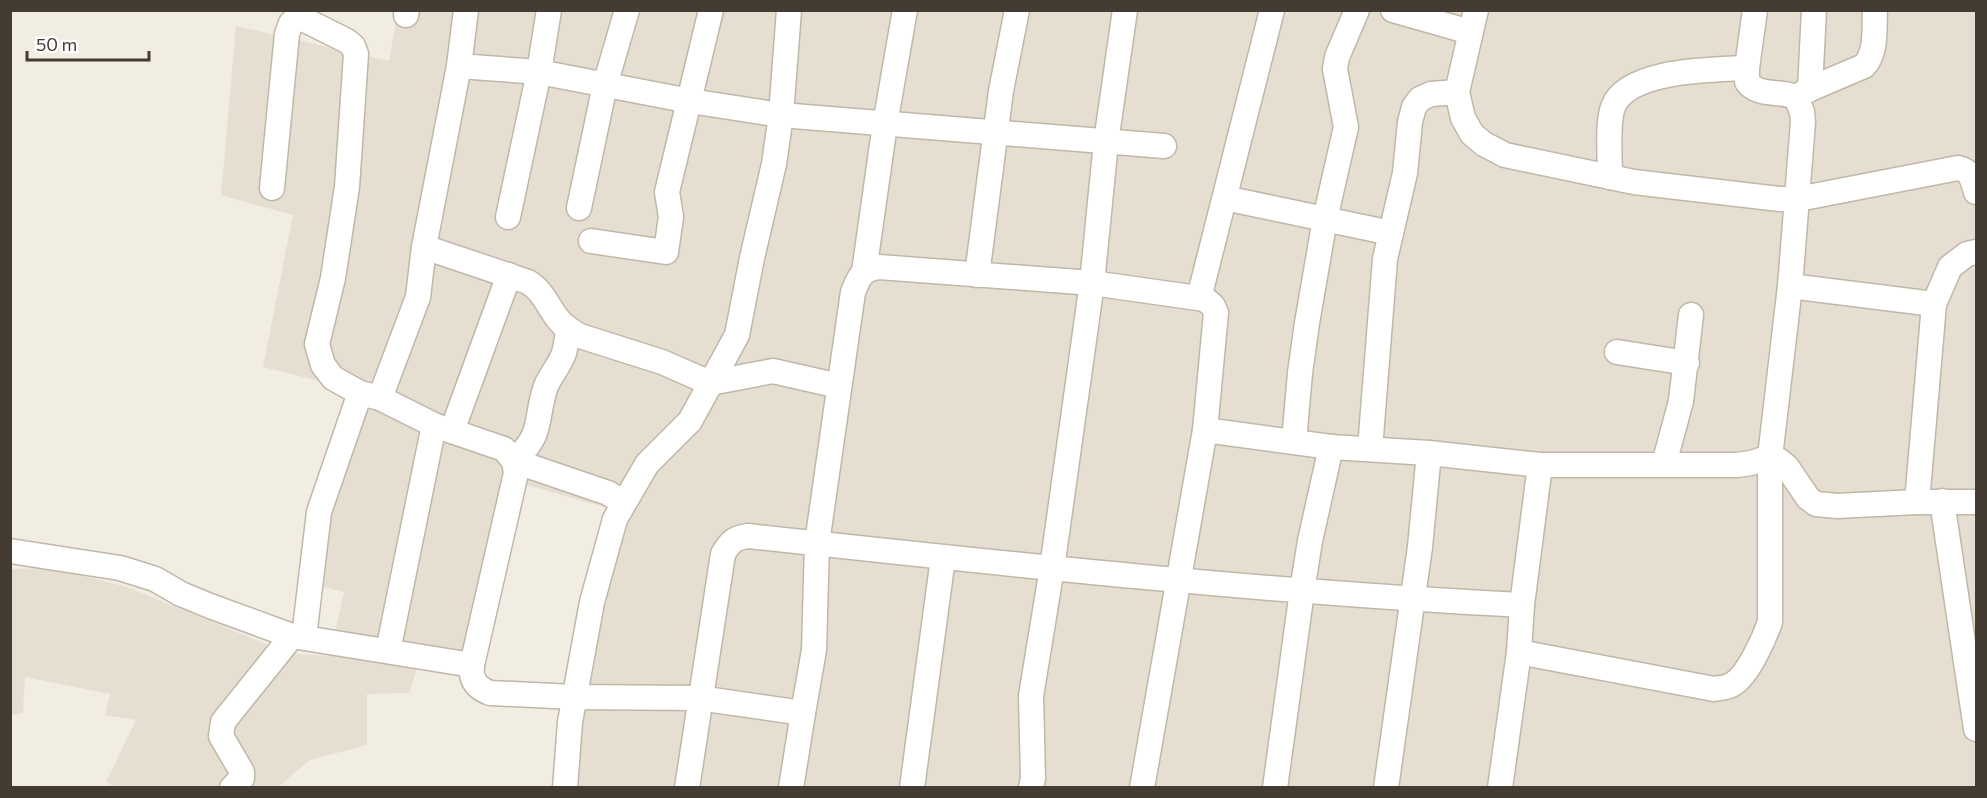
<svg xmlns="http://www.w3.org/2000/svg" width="1987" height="798" font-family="Commissioner,sans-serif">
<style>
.residential{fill:#e6ded1}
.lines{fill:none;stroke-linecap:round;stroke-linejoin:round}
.minor-casing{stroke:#c0b7a8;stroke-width:27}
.minor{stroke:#fff;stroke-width:24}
</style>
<rect width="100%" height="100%" fill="#f2ede3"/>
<path class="residential" d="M398 10 1976 11V787H567L609 568 625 513 502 478 469 658 422 655 409 693 367 694V745L310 760 278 787H114L106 782 136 720 105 715 110 694 25 677 23 713 11 715 10 569 52 568 127 587 290 654 330 656 344 592 317 585 355 390 263 367 293 215 221 195 236 26 389 61Z"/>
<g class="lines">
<g class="minor-casing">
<g id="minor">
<path d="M1393 10 1470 32"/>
<path d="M1476 10 1457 92 1463 118 1472 134 1484 144 1505 155 1634 182 1780 199H1798L1958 168C1972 171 1972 180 1976 192"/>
<path d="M406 15 407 10"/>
<path d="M459 66 539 72 690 101 781 115 1164 146"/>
<path d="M1810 89 1814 10"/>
<path d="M1796 97 1810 89 1864 66C1877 53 1874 28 1875 10"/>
<path d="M1610 177C1610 158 1607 123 1613 107 1627 69 1713 70 1747 68"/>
<path d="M272 188 287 34 291 23 296 19H303L347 41 353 46 356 54 347 187 333 278 317 344 323 365 333 378 360 393 380 398 434 425 504 449 514 461 516 473 472 665C470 680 477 688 490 693L574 697 699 698 803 713 791 788"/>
<path d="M1225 198 1391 233"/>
<path d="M579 208 605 85 627 10"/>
<path d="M508 217 539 72 549 10"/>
<path d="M591 241 666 252 671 217 667 192 711 10"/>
<path d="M424 247 528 282C543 291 547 305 558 319 564 327 571 331 580 336L662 362 710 383 773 371 839 386"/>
<path d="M864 272 885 124 905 10"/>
<path d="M977 275 1001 91 1017 10"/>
<path d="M1790 286 1934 304"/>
<path d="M1199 298 1272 10"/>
<path d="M1617 352 1687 363"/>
<path d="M380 398 418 297 424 247 459 66 466 10"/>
<path d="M1205 430 1331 447"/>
<path d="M452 431 509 275"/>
<path d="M1294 441 1300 373 1307 323 1325 219 1346 127 1335 69 1337 57 1357 10"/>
<path d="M1370 449 1385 259 1405 173 1410 122 1414 107 1420 99 1431 94 1457 92"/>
<path d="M514 461C545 432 534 421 546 386 551 374 560 365 564 353 566 346 567 337 568 330"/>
<path d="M514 461 608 493 624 503"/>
<path d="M1664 464 1681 401 1691 315"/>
<path d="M1942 501 1976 729"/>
<path d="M1917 502 1934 304 1950 267 1967 254 1976 252"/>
<path d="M10 551 120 568 155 579 181 594 210 606 292 636 472 665"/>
<path d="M304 637 319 512 360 393"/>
<path d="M388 651 434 425"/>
<path d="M1519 652 1714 689C1720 688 1727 688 1733 684 1748 675 1764 639 1770 622V457L1780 461 1787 467 1808 498 1816 504 1837 506 1917 502H1976"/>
<path d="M803 713 814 650 817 543 853 292C859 277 862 269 879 267L1092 283 1205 299 1213 306 1216 313 1205 430 1142 788"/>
<path d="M232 788 242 778V772L221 736 223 722 292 636"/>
<path d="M565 788 570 722 592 602 615 519 647 464 690 421 737 335 752 258 774 164 781 115 789 10"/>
<path d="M687 788 723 554C730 542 734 538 748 536 1006 564 1263 592 1522 605"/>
<path d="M912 788 943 558"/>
<path d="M1031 788 1033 778 1031 696 1052 568 1092 283 1106 142 1125 10"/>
<path d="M1275 788 1302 591 1310 541 1331 447 1429 453 1540 465H1737L1751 463 1770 457 1790 286 1803 122 1802 112 1796 97C1779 90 1759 97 1747 82V68L1755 10"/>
<path d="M1386 788 1420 547 1429 453"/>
<path d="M1500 788 1519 652 1522 605 1540 465"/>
</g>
</g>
<use href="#minor" class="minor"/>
</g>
<rect width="1987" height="798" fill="none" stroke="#443c33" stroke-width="24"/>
<path d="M27 51v9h122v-9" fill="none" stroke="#443c33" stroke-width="3"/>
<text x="36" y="51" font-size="18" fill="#443c33" stroke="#ffffff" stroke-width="4.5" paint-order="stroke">50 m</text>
</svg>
